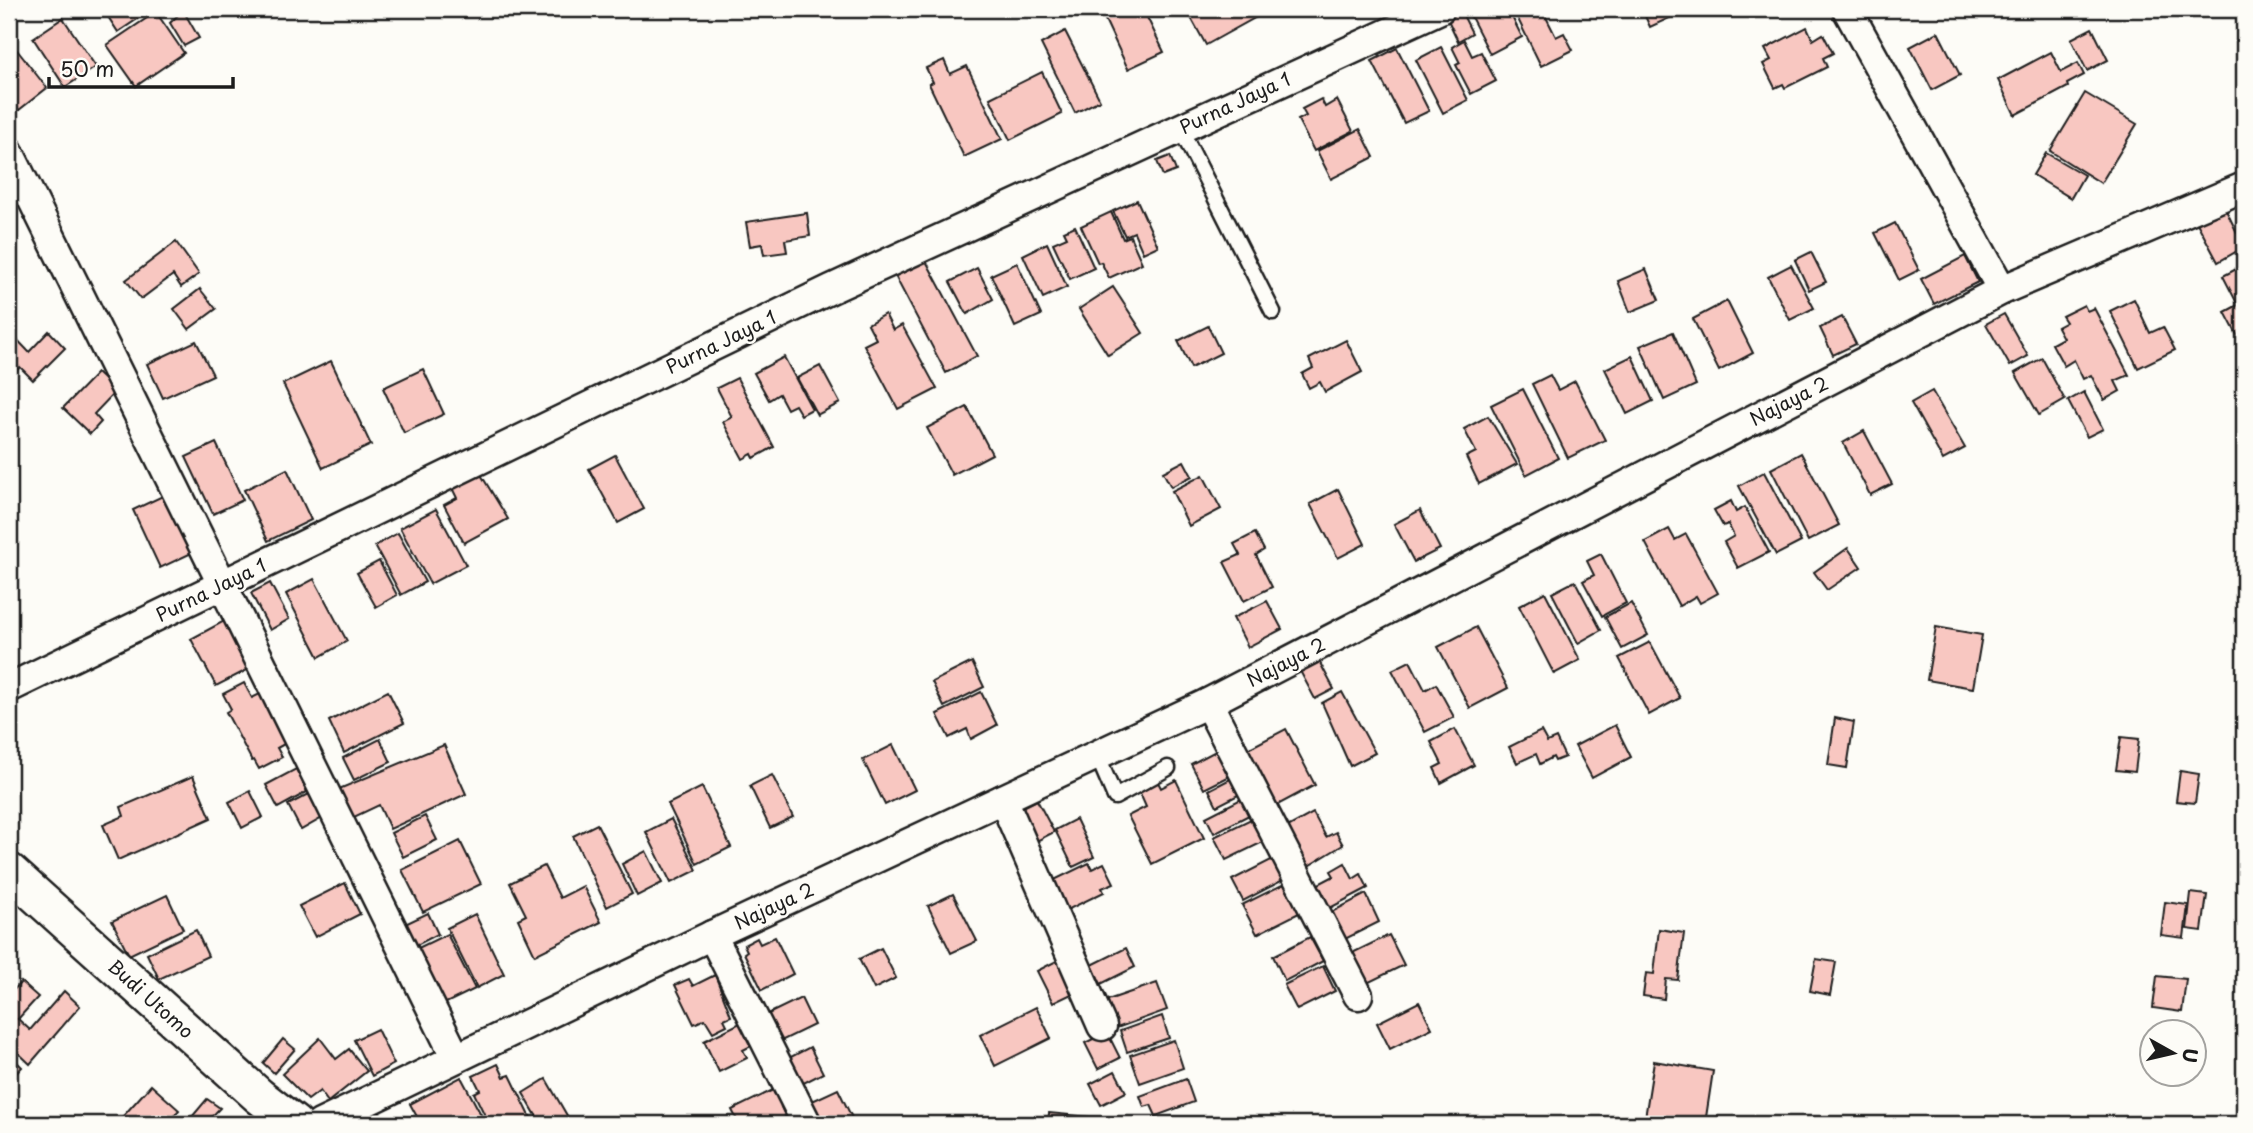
<svg xmlns="http://www.w3.org/2000/svg" width="2253" height="1133" font-family="'Playpen Sans',sans-serif">
<style>
.building{fill:#f8c7c1;stroke:#1c1c1c;stroke-width:2}
.lines{fill:none;stroke-linecap:round;stroke-linejoin:round}
.service-casing{stroke:#1c1c1c;stroke-width:19}
.minor-casing{stroke:#1c1c1c;stroke-width:33}
.tertiary-casing{stroke:#1c1c1c;stroke-width:40}
.service{stroke:#fdfcf7;stroke-width:14}
.minor{stroke:#fdfcf7;stroke-width:28}
.tertiary{stroke:#fdfcf7;stroke-width:35}
.labels{text-anchor:middle;stroke-width:5;stroke-linejoin:round;paint-order:stroke}
.street-label{font-size:19px;fill:#1c1c1c;stroke:#fdfcf7}
</style>
<rect width="100%" height="100%" fill="#fdfcf7"/>
<filter id="ink" filterUnits="userSpaceOnUse"><feTurbulence type="fractalNoise" baseFrequency=".0143" numOctaves="2"/><feDisplacementMap in="SourceGraphic" scale="14" xChannelSelector="R" yChannelSelector="G"/><feConvolveMatrix kernelMatrix="1 2 1 2 8 2 1 2 1" color-interpolation-filters="sRGB"/></filter>
<g filter="url(#ink)">
<g class="building">
<path d="M103 9H141L145 14 118 32Z"/>
<path d="M1100 9H1143L1164 52 1128 69Z"/>
<path d="M1203 9H1254L1258 16 1206 45 1190 16Z"/>
<path d="M1481 9H1508L1522 37 1490 54 1470 15Z"/>
<path d="M1522 9H1542L1556 37 1564 33 1573 50 1541 66 1515 13Z"/>
<path d="M1660 9H1675L1678 14 1650 27 1645 16Z"/>
<path d="M183 10 199 38 184 46 170 23Z"/>
<path d="M1461 11 1472 33 1458 41 1447 18Z"/>
<path d="M156 12 184 53 136 86 107 45Z"/>
<path d="M63 18 96 67 65 87 33 38Z"/>
<path d="M1807 27 1813 40 1823 34 1833 53 1823 58 1827 67 1785 88 1783 84 1775 88 1763 64 1771 60 1765 49Z"/>
<path d="M2092 28 2108 60 2087 71 2071 39Z"/>
<path d="M1065 31 1100 100 1075 113 1041 44Z"/>
<path d="M1938 32 1960 75 1932 90 1910 47Z"/>
<path d="M1464 40 1472 56 1481 52 1496 81 1471 94 1456 65 1460 63 1452 47Z"/>
<path d="M1441 47 1468 100 1443 113 1416 60Z"/>
<path d="M1397 48 1429 111 1404 123 1372 61Z"/>
<path d="M17 50 47 88 19 110 9 96V56Z"/>
<path d="M2051 52 2061 72 2078 63 2084 75 2067 84 2068 87 2015 115 1998 80Z"/>
<path d="M944 60 950 74 967 66 1002 139 964 157 929 84 933 82 926 68Z"/>
<path d="M1042 72 1062 114 1010 140 990 98Z"/>
<path d="M2085 93 2137 124 2101 183 2050 151Z"/>
<path d="M1321 99 1325 107 1337 100 1353 131 1314 151 1298 120 1306 116 1302 109Z"/>
<path d="M1360 129 1374 157 1331 179 1317 151Z"/>
<path d="M2046 153 2084 175 2071 198 2033 175Z"/>
<path d="M1170 156 1176 171 1163 176 1157 161Z"/>
<path d="M1137 200 1158 246 1143 253 1134 232 1125 236 1113 211Z"/>
<path d="M2225 208 2244 247 2218 262 2197 223Z"/>
<path d="M1111 212 1123 239 1130 236 1142 263 1109 278 1101 262 1098 263 1081 226Z"/>
<path d="M807 213 810 236 785 240 787 252 764 255 762 244 750 246 746 222Z"/>
<path d="M1895 223 1919 270 1899 280 1875 233Z"/>
<path d="M1075 226 1094 268 1070 279 1053 243 1067 237 1064 231Z"/>
<path d="M176 242 199 274 181 287 173 275 141 299 126 280Z"/>
<path d="M1047 243 1067 287 1043 298 1023 255Z"/>
<path d="M1811 252 1826 282 1809 290 1795 260Z"/>
<path d="M1965 256 1978 282 1934 304 1921 279Z"/>
<path d="M925 259 977 356 946 373 895 276Z"/>
<path d="M1017 263 1041 315 1015 327 991 275Z"/>
<path d="M1791 265 1814 308 1790 320 1768 277Z"/>
<path d="M2244 265V348L2225 312 2238 305 2223 276Z"/>
<path d="M977 268 993 299 967 314 950 282Z"/>
<path d="M1646 269 1659 300 1630 312 1618 281Z"/>
<path d="M1113 287 1143 333 1108 355 1079 309Z"/>
<path d="M200 289 216 309 189 329 174 309Z"/>
<path d="M2134 299 2150 333 2163 327 2175 350 2138 368 2110 311Z"/>
<path d="M1727 301 1753 353 1719 371 1693 319Z"/>
<path d="M2084 305 2087 311 2094 308 2129 375 2115 381 2120 391 2104 400 2091 375 2083 379 2074 360 2064 366 2052 344 2063 338 2057 327 2066 322 2062 316Z"/>
<path d="M885 314 893 330 902 325 937 389 898 409 864 345 876 339 868 324Z"/>
<path d="M2004 314 2028 356 2010 366 1986 324Z"/>
<path d="M1842 317 1856 344 1833 355 1820 328Z"/>
<path d="M1208 326 1221 353 1191 368 1178 341Z"/>
<path d="M9 331 29 352 49 331 65 348 33 380 20 367 9 378Z"/>
<path d="M1673 332 1696 385 1664 400 1640 346Z"/>
<path d="M1346 340 1362 372 1325 392 1320 382 1309 388 1302 374 1313 368 1309 359Z"/>
<path d="M196 341 213 375 163 398 147 364Z"/>
<path d="M1632 356 1653 401 1627 414 1605 369Z"/>
<path d="M784 357 812 409 801 415 795 405 787 409 779 394 769 400 754 373Z"/>
<path d="M2042 358 2065 400 2039 415 2015 373Z"/>
<path d="M331 361 371 445 323 468 283 384Z"/>
<path d="M820 366 840 403 817 415 797 378Z"/>
<path d="M423 369 444 414 404 433 383 388Z"/>
<path d="M97 373 116 391 94 414 101 422 90 434 63 408Z"/>
<path d="M1550 375 1558 390 1575 381 1605 440 1568 458 1532 384Z"/>
<path d="M737 378 774 447 754 458 752 454 743 459 723 422 732 417 717 388Z"/>
<path d="M1523 389 1558 458 1526 475 1491 405Z"/>
<path d="M1932 391 1965 448 1943 460 1911 403Z"/>
<path d="M2084 392 2103 429 2087 437 2068 401Z"/>
<path d="M967 407 992 454 952 475 927 428Z"/>
<path d="M1488 416 1517 464 1479 484 1466 457 1476 452 1464 429Z"/>
<path d="M1864 431 1892 484 1870 495 1843 443Z"/>
<path d="M216 443 243 500 213 514 186 457Z"/>
<path d="M1801 453 1839 525 1808 541 1771 469Z"/>
<path d="M615 455 644 509 618 523 589 469Z"/>
<path d="M1184 461 1192 476 1171 487 1163 472Z"/>
<path d="M287 469 311 520 268 541 244 490Z"/>
<path d="M1764 472 1801 542 1776 555 1739 486Z"/>
<path d="M480 473 508 519 464 543 444 505 457 498 452 488Z"/>
<path d="M1203 475 1221 509 1189 526 1172 491Z"/>
<path d="M1338 489 1365 544 1338 558 1310 504Z"/>
<path d="M171 492 198 550 160 568 133 510Z"/>
<path d="M1731 501 1736 512 1745 507 1769 552 1738 568 1724 542 1734 536 1728 524 1723 526 1714 510Z"/>
<path d="M436 509 466 565 430 584 400 528Z"/>
<path d="M1420 510 1440 549 1414 562 1394 524Z"/>
<path d="M1669 529 1675 540 1686 534 1718 593 1700 603 1696 596 1679 606 1645 542Z"/>
<path d="M398 533 425 582 401 595 375 546Z"/>
<path d="M1255 533 1264 550 1256 555 1272 587 1244 601 1224 562 1240 555 1234 544Z"/>
<path d="M1848 548 1861 567 1827 590 1814 572Z"/>
<path d="M1601 554 1626 603 1602 616 1583 581 1594 575 1587 561Z"/>
<path d="M379 561 397 595 376 607 357 573Z"/>
<path d="M314 579 347 641 319 657 286 594Z"/>
<path d="M1575 581 1601 630 1578 643 1552 593Z"/>
<path d="M270 583 289 619 270 630 251 593Z"/>
<path d="M1545 592 1580 660 1554 674 1519 606Z"/>
<path d="M1267 601 1282 629 1248 647 1233 618Z"/>
<path d="M1631 603 1648 635 1622 649 1605 617Z"/>
<path d="M226 620 251 668 216 686 191 639Z"/>
<path d="M1476 627 1508 688 1470 708 1438 647Z"/>
<path d="M1936 627 1982 635 1973 688 1927 680Z"/>
<path d="M1650 642 1680 698 1649 715 1619 658Z"/>
<path d="M1319 661 1334 689 1315 699 1300 671Z"/>
<path d="M1410 661 1425 690 1436 684 1454 717 1425 732 1392 670Z"/>
<path d="M972 662 984 687 944 707 932 682Z"/>
<path d="M244 683 252 698 262 693 288 742 277 748 282 757 259 769 254 760 252 761 226 712 231 709 223 694Z"/>
<path d="M388 691 404 723 344 753 329 721Z"/>
<path d="M981 692 997 725 971 739 967 729 949 738 937 714Z"/>
<path d="M1342 692 1375 753 1350 766 1322 703Z"/>
<path d="M1835 718 1854 722 1847 768 1828 765Z"/>
<path d="M1615 725 1631 757 1592 778 1575 746Z"/>
<path d="M1286 729 1315 785 1272 808 1242 752Z"/>
<path d="M1455 729 1474 765 1441 783 1434 768 1442 764 1431 742Z"/>
<path d="M1541 731 1547 742 1556 738 1565 757 1555 761 1553 757 1540 764 1536 754 1517 763 1509 747Z"/>
<path d="M2121 737 2139 739 2135 772 2116 770Z"/>
<path d="M380 739 391 762 354 780 343 758Z"/>
<path d="M444 745 466 794 390 829 379 805 352 818 339 789Z"/>
<path d="M893 745 915 790 885 805 863 760Z"/>
<path d="M1225 746 1238 772 1204 789 1191 764Z"/>
<path d="M296 769 307 792 278 808 266 785Z"/>
<path d="M2180 771 2199 774 2195 803 2176 801Z"/>
<path d="M772 775 793 817 770 828 750 786Z"/>
<path d="M193 776 211 818 118 860 103 825 124 816 121 807Z"/>
<path d="M1236 776 1244 792 1217 806 1209 790Z"/>
<path d="M1157 780 1161 788 1176 780 1204 838 1152 864 1128 816 1146 807 1138 789Z"/>
<path d="M702 787 731 847 697 864 668 804Z"/>
<path d="M250 791 263 817 242 828 229 802Z"/>
<path d="M309 794 322 818 301 830 288 805Z"/>
<path d="M1245 797 1253 813 1214 833 1206 817Z"/>
<path d="M1037 800 1054 832 1027 846 1011 813Z"/>
<path d="M1313 813 1326 837 1336 832 1343 845 1305 868 1284 829Z"/>
<path d="M425 816 437 840 403 857 391 833Z"/>
<path d="M1253 818 1265 841 1226 860 1214 837Z"/>
<path d="M671 819 697 870 671 883 646 832Z"/>
<path d="M1076 819 1094 857 1073 867 1055 830Z"/>
<path d="M597 824 632 894 607 907 573 836Z"/>
<path d="M460 841 481 884 423 912 402 870Z"/>
<path d="M646 851 662 883 637 896 622 864Z"/>
<path d="M1275 858 1285 879 1243 901 1232 880Z"/>
<path d="M1089 863 1092 869 1104 863 1114 883 1102 888 1104 892 1061 913 1046 884Z"/>
<path d="M1345 863 1353 879 1361 874 1368 888 1328 909 1309 889 1334 876 1331 871Z"/>
<path d="M544 866 560 898 583 886 601 922 535 955 518 919 526 915 510 883Z"/>
<path d="M345 883 360 914 315 937 299 906Z"/>
<path d="M1284 884 1299 913 1257 934 1242 905Z"/>
<path d="M2191 893 2207 895 2202 931 2187 929Z"/>
<path d="M953 894 977 941 951 953 928 906Z"/>
<path d="M1366 894 1379 922 1337 943 1324 916Z"/>
<path d="M167 895 183 929 129 955 112 921Z"/>
<path d="M2165 902 2188 905 2184 938 2161 935Z"/>
<path d="M428 913 438 934 413 947 403 925Z"/>
<path d="M475 914 504 974 477 988 447 928Z"/>
<path d="M1659 929 1684 933 1678 980 1666 979 1664 999 1643 996 1646 973 1654 974Z"/>
<path d="M196 930 208 956 159 979 147 954Z"/>
<path d="M447 934 475 989 440 1006 412 951Z"/>
<path d="M1389 935 1404 965 1359 987 1344 957Z"/>
<path d="M775 937 793 974 762 990 744 953 747 951 744 945 757 938 760 944Z"/>
<path d="M1310 937 1323 961 1285 981 1273 956Z"/>
<path d="M881 948 896 978 874 989 859 959Z"/>
<path d="M1126 948 1135 967 1101 984 1092 965Z"/>
<path d="M1068 955 1084 988 1053 1003 1037 971Z"/>
<path d="M1816 959 1836 962 1830 995 1810 991Z"/>
<path d="M1323 966 1335 991 1297 1010 1284 985Z"/>
<path d="M715 975 731 1016 724 1019 727 1025 713 1032 705 1019 694 1024 675 985 689 979 693 986Z"/>
<path d="M2157 976 2186 979 2182 1012 2153 1008Z"/>
<path d="M21 982 38 997 18 1019 30 1030 64 991 80 1006 30 1064 9 1044V995Z"/>
<path d="M1157 983 1167 1010 1114 1029 1105 1001Z"/>
<path d="M801 998 814 1025 777 1043 764 1016Z"/>
<path d="M1419 1002 1432 1028 1390 1049 1377 1023Z"/>
<path d="M1036 1007 1051 1038 995 1066 980 1035Z"/>
<path d="M1162 1016 1169 1038 1127 1052 1120 1031Z"/>
<path d="M744 1021 755 1044 743 1050 747 1058 719 1072 704 1041Z"/>
<path d="M377 1029 394 1064 372 1076 354 1040Z"/>
<path d="M1107 1032 1120 1058 1098 1069 1085 1043Z"/>
<path d="M320 1038 336 1059 349 1049 367 1071 328 1102 320 1091 308 1100 282 1074Z"/>
<path d="M283 1039 295 1049 274 1073 263 1063Z"/>
<path d="M1174 1040 1183 1068 1140 1083 1130 1055Z"/>
<path d="M810 1047 823 1073 796 1087 783 1061Z"/>
<path d="M9 1054 22 1067 9 1081Z"/>
<path d="M1654 1061 1713 1071 1705 1124H1644Z"/>
<path d="M498 1064 504 1077 510 1075 534 1124H489L474 1093 480 1090 473 1076Z"/>
<path d="M1115 1071 1126 1092 1101 1105 1090 1084Z"/>
<path d="M461 1077 486 1124H421L410 1104Z"/>
<path d="M546 1079 569 1119 561 1124H541L523 1093Z"/>
<path d="M1186 1079 1194 1102 1156 1116 1151 1105 1144 1107 1140 1096Z"/>
<path d="M151 1085 179 1110 167 1124H116Z"/>
<path d="M838 1089 855 1124H821L810 1102Z"/>
<path d="M773 1090 774 1093 780 1090 787 1104 781 1107 786 1118 774 1124H739L732 1110Z"/>
<path d="M207 1099 220 1108 205 1124H186Z"/>
<path d="M1049 1113 1160 1124H1048Z"/>
</g>
<g class="lines">
<g class="service-casing">
<g id="service">
<path d="M1180 128 1273 312"/>
<path d="M1097 755 1115 797 1168 768"/>
</g>
</g>
<g class="minor-casing">
<g id="minor">
<path d="M1847 9 2002 290"/>
<path d="M9 152 456 1058"/>
<path d="M9 688 831 289 1440 9"/>
<path d="M1208 703 1358 995"/>
<path d="M1003 799 1102 1026"/>
<path d="M712 935 806 1122"/>
<path d="M320 1124 712 935 1208 703 2002 290 2244 187"/>
</g>
</g>
<g class="tertiary-casing">
<path id="tertiary" d="M9 871 259 1096 295 1124"/>
</g>
<use href="#service" class="service"/>
<use href="#minor" class="minor"/>
<use href="#tertiary" class="tertiary"/>
</g>
</g>
<g class="labels">
<g class="street-label">
<text transform="translate(1235 103) rotate(-25)" y="7">Purna Jaya 1</text>
<text transform="translate(721 342) rotate(-26)" y="7">Purna Jaya 1</text>
<text transform="translate(1789 401) rotate(-27)" y="7">Najaya 2</text>
<text transform="translate(211 590) rotate(-26)" y="7">Purna Jaya 1</text>
<text transform="translate(1286 662) rotate(-27)" y="7">Najaya 2</text>
<text transform="translate(774 906) rotate(-25)" y="7">Najaya 2</text>
<text transform="translate(151 999) rotate(42)" y="7">Budi Utomo</text>
</g>
</g>
<rect width="2253" height="1133" fill="none" stroke="#fdfcf7" stroke-width="35"/>
<rect x="18" y="18" width="2218" height="1098" fill="none" stroke="#1c1c1c" stroke-width="2.5" filter="url(#ink)"/>
<g transform="translate(2173 1053) rotate(98)"><circle r="33" fill="#fdfcf7" stroke="#a3a29f" stroke-width="2"/>
<path d="M0-5L12 26L0 18L-12 26Z" fill="#1c1c1c"/>
<text y="-10" font-size="19" font-weight="bold" text-anchor="middle" fill="#1c1c1c">U</text>
</g>
<path d="M49 77v10h184v-10" fill="none" stroke="#1c1c1c" stroke-width="3.5"/>
<text x="60" y="77" font-size="21" fill="#1c1c1c" stroke="#fdfcf7" stroke-width="5" paint-order="stroke">50 m</text>
</svg>
